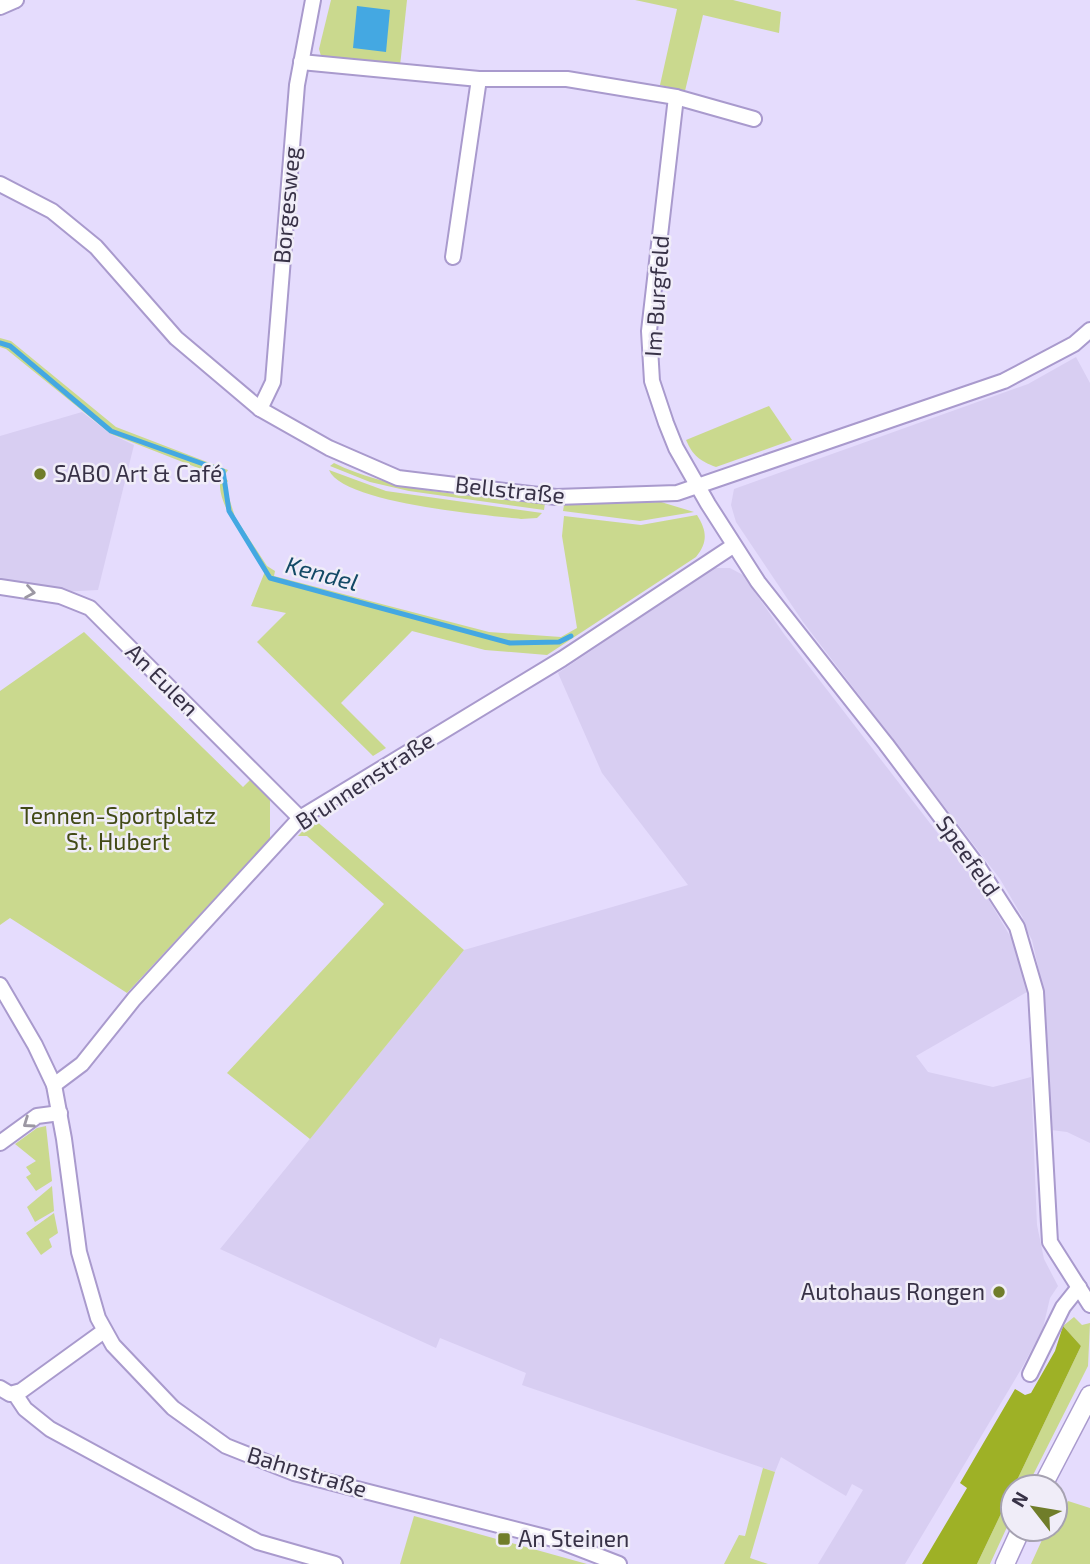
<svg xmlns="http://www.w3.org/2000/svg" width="1090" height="1564" font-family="'Exo 2',sans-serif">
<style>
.built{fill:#d8cef2}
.green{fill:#cad98e}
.forest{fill:#9eb126}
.water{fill:#44a8e2}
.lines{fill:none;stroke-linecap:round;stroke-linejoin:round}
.stream{stroke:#44a8e2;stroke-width:5}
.minor-casing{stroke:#a99acd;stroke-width:18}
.tertiary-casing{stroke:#a99acd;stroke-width:21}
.minor{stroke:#fff;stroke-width:14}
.tertiary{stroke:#fff;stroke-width:18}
.oneway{stroke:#9c98a3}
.poi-dot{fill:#707d2a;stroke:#f0edf8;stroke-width:2.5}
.labels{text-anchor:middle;stroke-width:5;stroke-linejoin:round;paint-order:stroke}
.street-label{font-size:23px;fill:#383247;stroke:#f0edf8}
.poi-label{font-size:23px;fill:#383247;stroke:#f0edf8;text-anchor:start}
.park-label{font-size:23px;fill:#424a16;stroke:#f0edf8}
.water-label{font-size:24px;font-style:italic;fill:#134966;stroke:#f0edf8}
</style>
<rect width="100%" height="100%" fill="#e5dcfd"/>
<g class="built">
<path d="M1076 357 1090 383V1143L1067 1132 1051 1130 1044 993 1032 940 1021 920 1023 918 1000 879 803 622 736 522 731 505 734 489 1028 384Z"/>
<path d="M82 412 111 434 134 445 98 590 61 592 0 583V436Z"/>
<path d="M714 568H730L743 575 784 634 987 897 1016 946 1027 992 916 1056 928 1072 993 1087 1031 1077 1037 1225 1044 1259 1058 1286 1050 1298 1043 1328 1023 1366 905 1564H818L863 1490 852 1484 846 1496 781 1457 775 1472 522 1385 526 1373 440 1338 436 1348 220 1249 464 950 688 885 602 773 558 673Z"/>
</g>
<g class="green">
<path d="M331 0H407L400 66 321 56 319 49Z"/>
<path d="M635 0H733L781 12 779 33 703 15 685 91 660 85 677 9Z"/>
<path d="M0 338 11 341 116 427 228 470 224 476 228 481 225 485 235 517 267 566 275 571 274 576 489 632 561 637 577 628 562 536 564 516 641 525 697 515C707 531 708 542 696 557L547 655 485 650 412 631 341 703 386 748 373 756 257 642 286 613 251 606 266 569C252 546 213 504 221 477L111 434 6 349 0 347Z"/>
<path d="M769 406 792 440 716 467C700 461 693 456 686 440Z"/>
<path d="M334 463C398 494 474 495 545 503L544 510 409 491 370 482 330 466Z"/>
<path d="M329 470 386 491 542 513 537 518 521 519C486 515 342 503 329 470Z"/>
<path d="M661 502 694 512 640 521 563 511 564 505Z"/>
<path d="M84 632 243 787 250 780 270 799V839L127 993 10 918 0 925V691Z"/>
<path d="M314 819 464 950 310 1139 227 1073 384 904 307 836H298Z"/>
<path d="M46 1126 52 1181 36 1191 26 1177 31 1174 26 1167 36 1161 15 1144 37 1128Z"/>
<path d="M52 1186 54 1211 35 1222 27 1207Z"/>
<path d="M54 1213 58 1233 49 1239 52 1247 41 1255 26 1233Z"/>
<path d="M1074 1317 1082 1325 1090 1323 1088 1366 1027 1487H1013V1514L990 1564H977L1081 1346 1063 1326Z"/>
<path d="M763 1468 775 1472 750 1558 768 1564H724L739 1535 745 1536Z"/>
<path d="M1068 1501 1090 1508V1564H1031L1047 1529H1055L1059 1508 1064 1509Z"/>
<path d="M414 1516 587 1564H400Z"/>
</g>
<path class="forest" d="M1063 1326 1081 1346 977 1564H922L967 1488 960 1483 1015 1389 1025 1395 1031 1393 1055 1351Z"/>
<path class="water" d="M357 6 390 10 386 52 353 48Z"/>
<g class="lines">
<path class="stream" d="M0 343 10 346 111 431 223 471 229 511 270 578 510 643 559 642 571 636"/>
<g class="minor-casing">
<g id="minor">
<path d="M0 7 16 0"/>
<path d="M301 62 479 79H567L676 97"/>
<path d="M754 119 676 97 649 331 652 381 666 423 676 448 708 504 758 582 886 744 979 868 1017 927 1036 992 1050 1242 1090 1305"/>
<path d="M0 184 52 211 96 247 176 338 260 409 329 448 398 478 556 497 677 493 1004 381 1074 344 1090 330"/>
<path d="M453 257 479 79"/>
<path d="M260 409 273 382 297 85 313 0"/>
<path d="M0 587 60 596 90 608 300 818"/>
<path d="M0 985 35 1045 54 1085 64 1139 79 1252 98 1318 113 1345 173 1408 226 1446 294 1473 557 1540 619 1564"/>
<path d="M54 1085 82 1064 134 999 300 818 562 659 733 546"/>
<path d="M0 1143 37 1116 60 1113"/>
<path d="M1030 1374 1063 1307 1079 1287"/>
<path d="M0 1388 10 1394 21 1391 104 1331"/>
<path d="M15 1394 25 1409 50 1429 258 1542 335 1564"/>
</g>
</g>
<g class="tertiary-casing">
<g id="tertiary">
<path d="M1042 1487 1090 1395"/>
<path d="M1005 1564 1021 1529"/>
</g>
</g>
<use href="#minor" class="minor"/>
<use href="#tertiary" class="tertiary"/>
</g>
<defs><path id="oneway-chevron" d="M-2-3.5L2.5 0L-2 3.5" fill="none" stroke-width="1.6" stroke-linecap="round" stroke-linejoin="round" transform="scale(1.75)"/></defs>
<g class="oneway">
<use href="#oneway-chevron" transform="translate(30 592) rotate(9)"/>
<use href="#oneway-chevron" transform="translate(28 1123) rotate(145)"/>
</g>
<g class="poi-dot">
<circle cx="40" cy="474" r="7"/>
<circle cx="999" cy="1292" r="7"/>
<rect x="497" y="1532" width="14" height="14" rx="3.5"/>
</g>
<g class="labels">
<g class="street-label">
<text transform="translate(287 205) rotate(-85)" y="8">Borgesweg</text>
<text transform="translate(657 296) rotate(-86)" y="8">Im Burgfeld</text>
<text transform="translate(510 490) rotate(6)" y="8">Bellstraße</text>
<text transform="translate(162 680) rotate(45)" y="8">An Eulen</text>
<text transform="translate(365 781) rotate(-33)" y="8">Brunnenstraße</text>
<text transform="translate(968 856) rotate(55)" y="8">Speefeld</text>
<text transform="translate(307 1472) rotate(17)" y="8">Bahnstraße</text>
</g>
<g class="poi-label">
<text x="54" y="482">SABO Art &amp; Café</text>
<text x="985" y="1300" text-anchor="end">Autohaus Rongen</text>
<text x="518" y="1547">An Steinen</text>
</g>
<g class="park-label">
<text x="118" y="824">Tennen-Sportplatz<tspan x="118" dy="26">St. Hubert</tspan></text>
</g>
<g class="water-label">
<text transform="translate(322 574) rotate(15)" y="8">Kendel</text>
</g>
</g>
<g transform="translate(1034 1508) rotate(301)"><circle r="33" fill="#f0edf8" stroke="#a6a2b1" stroke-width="2"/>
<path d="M0-5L12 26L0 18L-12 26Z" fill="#707d2a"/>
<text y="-10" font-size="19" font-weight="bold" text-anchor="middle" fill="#383247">N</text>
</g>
</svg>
